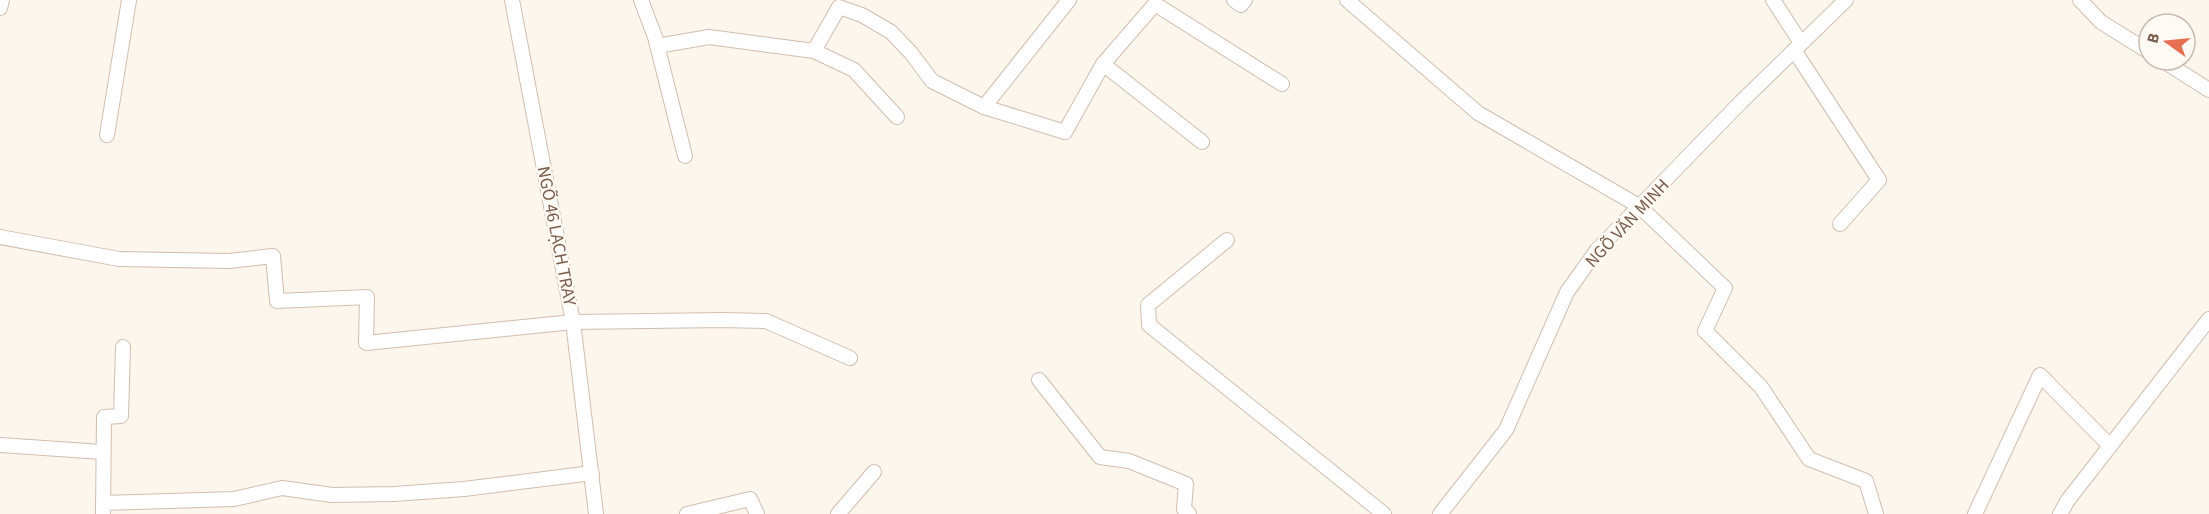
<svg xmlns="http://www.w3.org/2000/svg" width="2209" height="514" font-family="'Source Sans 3',sans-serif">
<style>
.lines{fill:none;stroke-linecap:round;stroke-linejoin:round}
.lane-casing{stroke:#d1beb0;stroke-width:16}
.lane{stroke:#fff;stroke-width:14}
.labels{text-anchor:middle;stroke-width:4.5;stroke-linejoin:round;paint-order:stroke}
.street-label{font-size:18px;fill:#7a5c4d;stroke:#fffaf3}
</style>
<rect width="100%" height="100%" fill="#fdf6ec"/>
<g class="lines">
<g class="lane-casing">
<g id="lane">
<path d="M512 0 573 322 596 514"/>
<path d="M641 0 655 37 685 156"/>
<path d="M1234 0 1241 5 1245 0"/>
<path d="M1347 0 1478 113 1639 206 1725 288 1705 331 1761 387 1809 459 1866 481 1876 514"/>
<path d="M1773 0 1801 43"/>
<path d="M2080 0 2101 22 2149 52"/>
<path d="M0 8 2 0"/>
<path d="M657 46 709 37 814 51 854 70 897 117"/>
<path d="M1794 50 1879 180 1840 224"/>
<path d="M814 51 839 7 862 15 891 32 911 53 932 81 984 107 1065 132 1103 64 1202 142"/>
<path d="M2162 60 2209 90"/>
<path d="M1103 64 1155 4 1282 84"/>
<path d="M984 107 1069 0"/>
<path d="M107 135 129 0"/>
<path d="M0 237 119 259 229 261 273 256 277 301 367 297 366 343 573 322 723 320 766 321 850 358"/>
<path d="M1227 240 1148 305 1149 325 1384 514"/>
<path d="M1039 380 1100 457 1129 461 1186 484 1184 509 1189 514"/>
<path d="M0 445 102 452"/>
<path d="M103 503 234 499 282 488 332 495 394 494 464 489 592 473"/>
<path d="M103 514 104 417 121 416 123 347"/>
<path d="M687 514 750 499 757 514"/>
<path d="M838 514 874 472"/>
<path d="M1440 514 1506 430 1567 292 1597 250 1741 102 1846 0"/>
<path d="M1975 514 2040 375 2110 446"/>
<path d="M2060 514 2068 500 2209 319"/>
</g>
</g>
<use href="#lane" class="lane"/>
</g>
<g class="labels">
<g class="street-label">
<text transform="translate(1627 223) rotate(-47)" y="6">NGÕ VĂN MINH</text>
<text transform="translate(557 236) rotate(79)" y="6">NGÕ 46 LẠCH TRAY</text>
</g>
</g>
<g transform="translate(2167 42) rotate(285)"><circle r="28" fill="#fffaf3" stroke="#cabbb1" stroke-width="1.5"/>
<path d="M0-4.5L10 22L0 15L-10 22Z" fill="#e76f51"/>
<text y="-9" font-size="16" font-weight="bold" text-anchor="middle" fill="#7a5c4d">B</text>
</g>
</svg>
